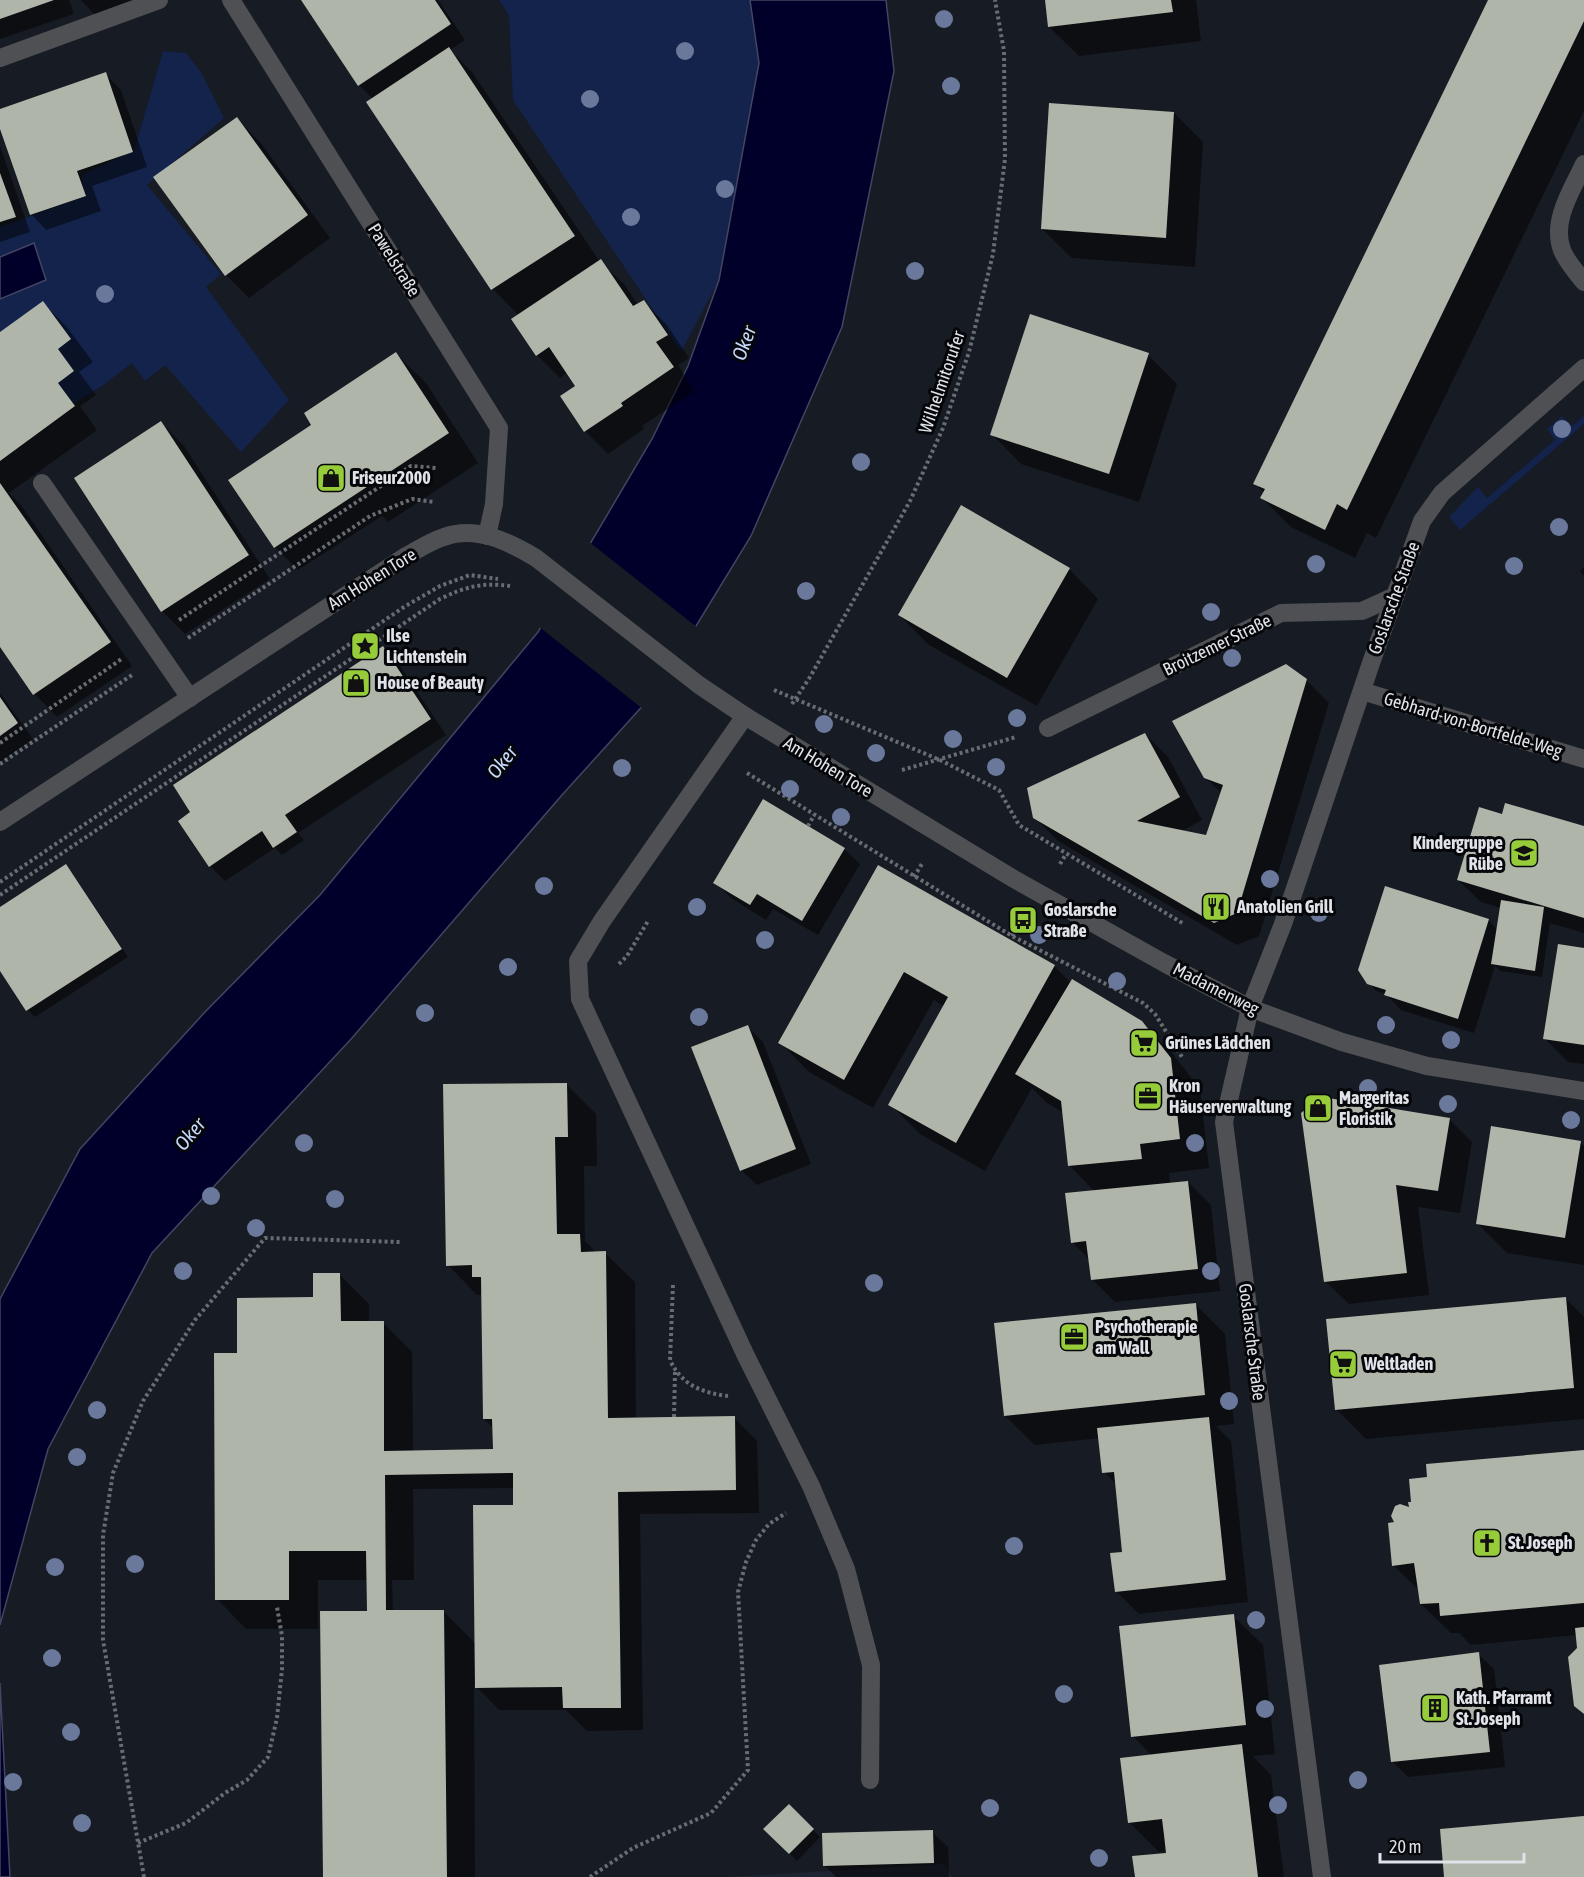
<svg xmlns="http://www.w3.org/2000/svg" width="1584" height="1877" font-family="'Asap Condensed',sans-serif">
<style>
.built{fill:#1e2432}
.green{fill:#14234c}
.water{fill:#01002a;stroke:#444463;stroke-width:1.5}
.pier{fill:#171b23}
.shadow{fill:#0007;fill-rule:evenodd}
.building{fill:#afb5a9}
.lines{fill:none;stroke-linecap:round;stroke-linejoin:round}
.path{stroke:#686c73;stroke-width:4;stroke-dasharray:3 3;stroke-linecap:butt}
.minor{stroke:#4e5054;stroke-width:18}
.tree{fill:#6a789b}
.labels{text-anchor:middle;stroke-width:6;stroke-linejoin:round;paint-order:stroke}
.street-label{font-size:18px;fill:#e0e3e9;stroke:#050609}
.poi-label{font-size:18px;font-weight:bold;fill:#e0e3e9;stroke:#050609;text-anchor:start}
.water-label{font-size:20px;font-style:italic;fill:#c7d8fe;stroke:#050609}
</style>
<rect width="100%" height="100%" fill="#171b23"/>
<path class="built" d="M944 1864 952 1877H727Z"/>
<g class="green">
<path d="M499 0H750L759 63 719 280 681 352 513 100 509 15Z"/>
<path d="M163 51 186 53 201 72 224 118 147 185 221 274 206 287 289 400 241 452 165 365 145 381 132 363 102 386 0 449V227L84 197 82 175 134 151Z"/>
<path d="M1562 416 1572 426 1584 416V424L1460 530 1449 517 1478 487 1487 498 1555 440 1547 429Z"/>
</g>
<g class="water">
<path d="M750 0H886L894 71 842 327 751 536 657 690 562 795 352 1038 152 1253 48 1449 0 1625V1299L80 1149 205 1012 320 895 538 632 652 439 688 366 719 280 759 63Z"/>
<path d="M34 243 46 280 0 299V257Z"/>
<path d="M0 1683 10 1877H0Z"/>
</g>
<path class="pier" d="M588 541 698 628 659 691 643 709 538 626Z"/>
<g class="shadow">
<path d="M0 0H69L74 14 0 39Z"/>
<path d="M81 0H149L96 16Z"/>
<path d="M303 0H438L465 40 450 50 472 72 600 262 624 284 638 305 644 302 667 325 689 358 678 365 695 391 642 426 644 429 608 454 585 431 577 387 568 372 560 378 537 355 519 316 493 289 368 102 373 99 359 85Z"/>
<path d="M1046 0H1196L1201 41 1079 56 1049 27Z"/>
<path d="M1490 0H1584V111L1376 538 1367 533 1355 558 1291 527 1262 498 1264 493 1255 483Z"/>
<path d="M105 74 121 90 147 167 92 186 101 211 46 230 31 214 0 125V110Z"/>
<path d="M1174 113 1203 142 1195 267 1072 258 1042 229Z"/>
<path d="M237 119 260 142 330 238 249 298 226 275Z"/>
<path d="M0 146 30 232 0 242Z"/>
<path d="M43 303 66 326 93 362 79 372 96 395 80 406 97 430 9 493 21 505 132 666 57 717 35 694 0 645V334Z"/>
<path d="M396 354 426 383 478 463 388 522 382 516 298 570 275 547 230 480 311 427Z"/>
<path d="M1148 355 1177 384 1139 502 1021 464 992 434Z"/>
<path d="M161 423 184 446 270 579 185 634 162 611 76 479Z"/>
<path d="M1584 567V576L1580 571Z"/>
<path d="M1069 569 1098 599 1037 706 929 645 899 615Z"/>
<path d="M383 648 398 663 446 735 298 833 304 840 282 855 275 848 225 881 210 866Z"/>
<path d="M1306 680 1329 703 1259 936 1237 945 1058 841 1034 817 1145 734 1168 757 1202 820 1182 831 1207 837 1222 794 1205 777Z"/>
<path d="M0 693 33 739 0 762Z"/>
<path d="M1503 815 1584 828V933L1550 923 1542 977 1500 971 1495 966 1474 1033 1401 1010 1386 994 1376 991 1369 983 1488 920 1498 930 1501 908 1481 902 1458 880Z"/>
<path d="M844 849 860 864 818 935 773 909 766 920 731 898 715 882Z"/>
<path d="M66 866 73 874 128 957 35 1017 28 1010 0 968V909Z"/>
<path d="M878 867 1054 966 1071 983 1141 1023 1172 1053 1200 1089 1209 1168 1169 1173 1170 1184 1188 1182 1211 1205 1220 1291 1115 1302 1092 1279 1090 1260 1072 1242 1095 1192 1070 1166 1064 1113 1047 1103 1032 1088 985 1171 920 1134 890 1104 945 1007 934 1000 873 1108 809 1072 780 1042Z"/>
<path d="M1584 950V1064L1568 1062 1545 1039Z"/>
<path d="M747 1026 763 1042 811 1164 757 1185 741 1170Z"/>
<path d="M566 1084 596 1114 597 1166H584L585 1241 597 1253H605L635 1282 636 1419 734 1418 757 1441 759 1513 640 1514 643 1730 587 1731 566 1710H499L474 1684 475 1877H324L370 1612 368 1580H318V1629H246L217 1599 239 1354 315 1298 339 1274 369 1304V1323H383L412 1352 413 1452 495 1451 494 1429 484 1419 483 1295H477L448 1265ZM515 1488V1506L476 1644 444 1612H393L392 1580H414L413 1489Z"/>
<path d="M1303 1114 1449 1119 1472 1142 1460 1213 1418 1207 1429 1295 1349 1304 1326 1282Z"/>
<path d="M1580 1142 1584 1146V1265L1507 1253 1477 1223Z"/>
<path d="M1566 1299 1584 1317V1419L1366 1439 1336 1409Z"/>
<path d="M1195 1304 1225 1334 1234 1424 1216 1426 1231 1441 1248 1602 1139 1614 1116 1591 1124 1553 1117 1485 1104 1472 1100 1438 1035 1445 1005 1416Z"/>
<path d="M1584 1451V1714L1575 1705 1579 1649 1578 1635 1471 1645 1459 1633H1451L1421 1604 1420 1591 1393 1565 1395 1523 1410 1509Z"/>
<path d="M1233 1616 1263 1645 1275 1754 1253 1756 1271 1775 1284 1877H1137L1167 1854V1851L1159 1852 1129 1822 1152 1756 1133 1736Z"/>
<path d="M1478 1654 1494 1669 1505 1767 1408 1777 1392 1761Z"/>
<path d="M789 1806 820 1837 797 1861 766 1829Z"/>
<path d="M932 1832 948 1847 949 1877H836L825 1866Z"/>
</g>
<g class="building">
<path d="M0 0H54L0 19Z"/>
<path d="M301 0H435L451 24 358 86Z"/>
<path d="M1045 0H1171L1173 12 1048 27Z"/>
<path d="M1488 0H1584V21L1347 510 1337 504 1325 530 1260 498 1265 489 1253 484Z"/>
<path d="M449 47 575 236 491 290 366 102Z"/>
<path d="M106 72 133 152 77 171 86 196 30 215 0 129V109Z"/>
<path d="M1049 103 1174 112 1166 238 1041 229Z"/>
<path d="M237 117 308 215 225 276 153 177Z"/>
<path d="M0 173 16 217 0 222Z"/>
<path d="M601 259 633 306 644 300 668 335 656 342 674 367 621 403 623 406 584 432 560 396 575 386 549 347 536 356 511 319Z"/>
<path d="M43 301 71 339 58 349 74 371 58 383 75 406 0 461V332Z"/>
<path d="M1030 314 1149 353 1109 474 990 435Z"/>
<path d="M396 352 449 433 274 548 228 480 311 425 304 413Z"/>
<path d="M161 421 249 555 161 612 74 478Z"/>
<path d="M0 483 111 642 33 695 0 647Z"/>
<path d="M961 505 1070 568 1007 678 898 615Z"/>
<path d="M383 646 431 719 285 815 297 832 273 848 262 831 209 867 178 821 190 812 173 785Z"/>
<path d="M1286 664 1307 679 1237 913 1214 923 1033 818 1027 788 1145 733 1180 797 1137 821 1206 835 1223 785 1204 778 1172 721Z"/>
<path d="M0 697 18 723 0 736Z"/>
<path d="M763 799 845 848 802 921 757 894 750 905 713 883Z"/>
<path d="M1505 803 1584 826V918L1457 880 1479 807 1502 814Z"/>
<path d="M66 864 122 949 26 1011 0 971V907Z"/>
<path d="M878 865 1055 965 956 1143 888 1105 948 997 904 972 844 1080 778 1043Z"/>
<path d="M1385 886 1489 919 1458 1019 1384 995 1386 990 1367 984 1358 970Z"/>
<path d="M1501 900 1544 907 1535 971 1491 964Z"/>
<path d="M1558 944 1584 948V1045L1543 1039Z"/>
<path d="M1072 979 1142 1021 1171 1058 1180 1139 1140 1144 1142 1159 1068 1166 1061 1101 1015 1074Z"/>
<path d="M748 1025 796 1149 740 1171 691 1047Z"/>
<path d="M567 1083 568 1137H555L557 1234H580L581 1252 606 1251 608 1418 735 1416 736 1490 618 1492 621 1708H563L562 1687 475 1688 473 1505H513V1473L385 1475 386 1610H444L447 1877H323L320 1611H367L366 1551H289V1600H215L214 1353H237V1298L313 1297V1273H340L341 1321H384V1451L493 1449 492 1419H483L481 1277H472V1265L446 1266 443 1084Z"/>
<path d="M1322 1097 1450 1118 1438 1191 1396 1185 1407 1273 1324 1282 1301 1113Z"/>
<path d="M1491 1126 1581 1141 1565 1238 1476 1224Z"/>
<path d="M1188 1181 1198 1269 1091 1280 1086 1241 1071 1243 1065 1193Z"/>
<path d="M1566 1297 1574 1388 1335 1410 1326 1319Z"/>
<path d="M1196 1303 1205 1395 1004 1416 994 1323Z"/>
<path d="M1209 1417 1226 1580 1115 1592 1110 1553 1122 1552 1114 1472 1102 1473 1097 1428Z"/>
<path d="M1584 1450V1603L1440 1616 1439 1603 1420 1604 1414 1563 1392 1566 1388 1523 1394 1522 1391 1516 1395 1506 1400 1504 1409 1507 1408 1502H1411L1409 1479 1427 1477 1426 1464Z"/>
<path d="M1234 1614 1246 1725 1131 1737 1119 1626Z"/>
<path d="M1584 1627V1714L1574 1706 1568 1657 1577 1648 1575 1628Z"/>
<path d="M1479 1652 1490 1752 1391 1762 1379 1665Z"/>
<path d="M1242 1744 1258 1877H1135L1132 1856 1166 1853 1164 1835 1162 1819 1128 1823 1120 1758Z"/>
<path d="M789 1804 814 1829 789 1854 763 1829Z"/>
<path d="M1584 1816V1877H1444L1440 1829Z"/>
<path d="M933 1830 934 1863 823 1866 822 1833Z"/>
</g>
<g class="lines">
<g class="path">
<path d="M179 620 411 466 436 468"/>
<path d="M188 638 370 516 412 499 434 502"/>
<path d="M774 690 940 760 999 790 1019 825 1184 924"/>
<path d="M792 704 810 677 910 501 943 428 969 352 993 254 1005 159 1004 51 995 0"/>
<path d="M0 743 123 658"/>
<path d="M0 764 132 675"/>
<path d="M902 770 1016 737"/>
<path d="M747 773 1012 936 1143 1003 1155 1014 1182 1057"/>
<path d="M808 826 814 815"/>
<path d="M1060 864 1066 854"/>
<path d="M914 877 923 862"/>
<path d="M0 882 404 607 440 586 470 575 498 579"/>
<path d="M0 895 440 599C465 587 482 582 510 586"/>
<path d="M1012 936 1021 923"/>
<path d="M619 964 627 956 648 921"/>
<path d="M673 1285 670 1360C681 1385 703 1393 728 1396"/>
<path d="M674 1417 675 1372"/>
<path d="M138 1843 186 1823 225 1793 247 1780 268 1757 277 1718 282 1669V1636L277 1607"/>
<path d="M144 1877 103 1640V1535L113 1473 143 1401 195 1320 265 1238 400 1242"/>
<path d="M590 1877 633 1848 711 1813 748 1770 738 1592 746 1562 756 1540 769 1524 786 1513"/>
</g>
<g class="minor">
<path d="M231 0 499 428 494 504 487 536"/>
<path d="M0 58 159 0"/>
<path d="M1584 164C1572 190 1551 221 1562 250 1566 261 1577 273 1584 282"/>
<path d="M42 483 190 698"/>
<path d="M1362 691 1584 759"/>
<path d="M745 716 602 921 578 961 580 999 746 1356 811 1486 846 1569 871 1665 870 1780"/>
<path d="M1048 728 1281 613 1362 611 1395 596"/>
<path d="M0 822 406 556C419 549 431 541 444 537 476 525 509 542 536 558L699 685 745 716 1014 879 1164 963 1250 1008 1342 1042 1427 1066 1584 1091"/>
<path d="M1322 1877 1224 1122 1250 1008 1283 924 1371 663 1422 521 1442 493 1584 368"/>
</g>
</g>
<g class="tree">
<circle cx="944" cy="19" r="9"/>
<circle cx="685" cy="51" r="9"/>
<circle cx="951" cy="86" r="9"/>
<circle cx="590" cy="99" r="9"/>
<circle cx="725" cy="189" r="9"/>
<circle cx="631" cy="217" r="9"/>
<circle cx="915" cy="271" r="9"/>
<circle cx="105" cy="294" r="9"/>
<circle cx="1562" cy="429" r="9"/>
<circle cx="861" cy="462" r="9"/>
<circle cx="1559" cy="527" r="9"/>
<circle cx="1316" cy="564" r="9"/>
<circle cx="1514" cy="566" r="9"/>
<circle cx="806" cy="591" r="9"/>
<circle cx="1211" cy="612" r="9"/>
<circle cx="1232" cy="658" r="9"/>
<circle cx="1017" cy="718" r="9"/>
<circle cx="824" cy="724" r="9"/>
<circle cx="953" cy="739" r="9"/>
<circle cx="876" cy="753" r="9"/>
<circle cx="996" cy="767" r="9"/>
<circle cx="622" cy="768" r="9"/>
<circle cx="790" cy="789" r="9"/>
<circle cx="841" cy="817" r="9"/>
<circle cx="1270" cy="879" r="9"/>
<circle cx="544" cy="886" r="9"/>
<circle cx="697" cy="907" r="9"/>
<circle cx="1319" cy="913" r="9"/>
<circle cx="1039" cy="935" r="9"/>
<circle cx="765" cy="940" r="9"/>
<circle cx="508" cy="967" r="9"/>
<circle cx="1117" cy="981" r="9"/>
<circle cx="425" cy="1013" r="9"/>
<circle cx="699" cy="1017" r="9"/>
<circle cx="1386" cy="1025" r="9"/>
<circle cx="1451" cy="1040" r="9"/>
<circle cx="1368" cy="1088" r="9"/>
<circle cx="1448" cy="1104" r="9"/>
<circle cx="1571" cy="1120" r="9"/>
<circle cx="304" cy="1143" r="9"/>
<circle cx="1195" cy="1143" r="9"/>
<circle cx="211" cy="1196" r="9"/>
<circle cx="335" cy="1199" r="9"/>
<circle cx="256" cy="1228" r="9"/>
<circle cx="183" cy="1271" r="9"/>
<circle cx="1211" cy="1271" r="9"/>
<circle cx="874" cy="1283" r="9"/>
<circle cx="1229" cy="1401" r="9"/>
<circle cx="97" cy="1410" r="9"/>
<circle cx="77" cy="1457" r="9"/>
<circle cx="1014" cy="1546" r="9"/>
<circle cx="135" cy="1564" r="9"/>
<circle cx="55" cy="1567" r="9"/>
<circle cx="1256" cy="1620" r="9"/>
<circle cx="52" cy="1658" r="9"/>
<circle cx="1064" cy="1694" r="9"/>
<circle cx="1265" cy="1709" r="9"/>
<circle cx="71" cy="1732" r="9"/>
<circle cx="1358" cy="1780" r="9"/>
<circle cx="13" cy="1782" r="9"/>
<circle cx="1278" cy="1805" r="9"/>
<circle cx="990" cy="1808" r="9"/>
<circle cx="82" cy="1823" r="9"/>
<circle cx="1099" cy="1858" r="9"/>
</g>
<defs>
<g id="shop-square" transform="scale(1.5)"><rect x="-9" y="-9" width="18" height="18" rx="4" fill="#96cc3a" stroke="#050609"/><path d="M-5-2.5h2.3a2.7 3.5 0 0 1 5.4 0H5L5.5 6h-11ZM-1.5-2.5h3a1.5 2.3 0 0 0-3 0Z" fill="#111"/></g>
<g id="sight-square" transform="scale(1.5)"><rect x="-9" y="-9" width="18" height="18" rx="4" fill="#96cc3a" stroke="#050609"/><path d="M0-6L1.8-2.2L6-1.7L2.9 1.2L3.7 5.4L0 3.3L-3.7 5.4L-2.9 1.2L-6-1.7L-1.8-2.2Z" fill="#111"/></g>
<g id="school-square" transform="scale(1.5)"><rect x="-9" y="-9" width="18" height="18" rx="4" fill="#96cc3a" stroke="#050609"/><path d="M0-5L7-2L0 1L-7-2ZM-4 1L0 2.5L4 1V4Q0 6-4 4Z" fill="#111"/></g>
<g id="restaurant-square" transform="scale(1.5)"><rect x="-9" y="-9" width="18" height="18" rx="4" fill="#96cc3a" stroke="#050609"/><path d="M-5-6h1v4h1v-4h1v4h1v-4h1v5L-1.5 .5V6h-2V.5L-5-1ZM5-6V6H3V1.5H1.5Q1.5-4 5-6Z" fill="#111"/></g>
<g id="bus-square" transform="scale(1.5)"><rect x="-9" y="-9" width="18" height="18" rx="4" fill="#96cc3a" stroke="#050609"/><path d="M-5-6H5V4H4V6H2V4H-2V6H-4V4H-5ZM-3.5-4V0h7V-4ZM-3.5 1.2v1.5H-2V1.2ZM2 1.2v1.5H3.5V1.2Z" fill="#111"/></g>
<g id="supermarket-square" transform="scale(1.5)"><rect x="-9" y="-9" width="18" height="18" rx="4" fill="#96cc3a" stroke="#050609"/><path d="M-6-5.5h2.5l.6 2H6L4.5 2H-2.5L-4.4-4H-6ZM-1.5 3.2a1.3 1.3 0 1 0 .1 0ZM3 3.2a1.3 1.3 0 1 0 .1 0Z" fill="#111"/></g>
<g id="office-square" transform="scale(1.5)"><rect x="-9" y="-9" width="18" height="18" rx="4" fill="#96cc3a" stroke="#050609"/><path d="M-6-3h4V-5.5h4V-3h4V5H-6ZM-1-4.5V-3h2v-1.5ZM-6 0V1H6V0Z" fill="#111"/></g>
<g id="church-square" transform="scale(1.5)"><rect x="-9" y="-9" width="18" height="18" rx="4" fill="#96cc3a" stroke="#050609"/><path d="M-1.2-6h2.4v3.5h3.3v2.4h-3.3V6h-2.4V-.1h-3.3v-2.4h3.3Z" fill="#111"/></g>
<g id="building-square" transform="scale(1.5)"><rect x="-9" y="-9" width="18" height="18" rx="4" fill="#96cc3a" stroke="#050609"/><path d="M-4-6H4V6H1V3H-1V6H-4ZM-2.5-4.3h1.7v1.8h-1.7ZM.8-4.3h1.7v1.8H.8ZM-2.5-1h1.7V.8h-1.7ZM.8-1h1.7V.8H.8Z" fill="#111"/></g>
</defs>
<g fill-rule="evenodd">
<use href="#shop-square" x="331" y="478"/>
<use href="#sight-square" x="365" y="646"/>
<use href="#shop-square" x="356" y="683"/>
<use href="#school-square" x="1524" y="853"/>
<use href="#restaurant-square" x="1216" y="907"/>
<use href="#bus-square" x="1023" y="920"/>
<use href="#supermarket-square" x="1144" y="1043"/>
<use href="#office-square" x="1148" y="1096"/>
<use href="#shop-square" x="1318" y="1108"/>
<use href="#office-square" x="1074" y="1337"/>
<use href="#supermarket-square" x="1343" y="1364"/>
<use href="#church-square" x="1487" y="1543"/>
<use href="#building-square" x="1435" y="1708"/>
</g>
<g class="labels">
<g class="street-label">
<text transform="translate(394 260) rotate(58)" y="6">Pawelstraße</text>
<text transform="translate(942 382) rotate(-71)" y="6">Wilhelmitorufer</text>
<text transform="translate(372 579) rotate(-32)" y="6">Am Hohen Tore</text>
<text transform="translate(1394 598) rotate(-70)" y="6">Goslarsche Straße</text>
<text transform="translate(1217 645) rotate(-26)" y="6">Broitzemer Straße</text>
<text transform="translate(1473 725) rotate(17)" y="6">Gebhard-von-Bortfelde-Weg</text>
<text transform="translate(828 767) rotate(31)" y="6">Am Hohen Tore</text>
<text transform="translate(1216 989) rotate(27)" y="6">Madamenweg</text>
<text transform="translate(1252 1342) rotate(83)" y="6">Goslarsche Straße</text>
</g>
<g class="poi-label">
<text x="352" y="484">Friseur2000</text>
<text x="386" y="642">Ilse<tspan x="386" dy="21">Lichtenstein</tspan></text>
<text x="377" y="689">House of Beauty</text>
<text x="1503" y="849" text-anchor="end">Kindergruppe<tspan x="1503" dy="21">Rübe</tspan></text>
<text x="1237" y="913">Anatolien Grill</text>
<text x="1044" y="916">Goslarsche<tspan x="1044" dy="21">Straße</tspan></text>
<text x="1165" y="1049">Grünes Lädchen</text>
<text x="1169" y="1092">Kron<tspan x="1169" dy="21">Häuserverwaltung</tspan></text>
<text x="1339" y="1104">Margeritas<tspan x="1339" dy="21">Floristik</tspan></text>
<text x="1095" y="1333">Psychotherapie<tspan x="1095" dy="21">am Wall</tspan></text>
<text x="1364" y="1370">Weltladen</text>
<text x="1508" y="1549">St. Joseph</text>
<text x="1456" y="1704">Kath. Pfarramt<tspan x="1456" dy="21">St. Joseph</tspan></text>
</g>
<g class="water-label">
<text transform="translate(744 343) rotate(-70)" y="7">Oker</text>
<text transform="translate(502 762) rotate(-52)" y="7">Oker</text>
<text transform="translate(190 1134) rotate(-50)" y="7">Oker</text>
</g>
</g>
<path d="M1380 1853v9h144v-9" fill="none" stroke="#e0e3e9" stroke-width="3"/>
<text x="1389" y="1853" font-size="18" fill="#e0e3e9" stroke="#050609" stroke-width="4.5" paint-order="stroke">20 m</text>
</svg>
